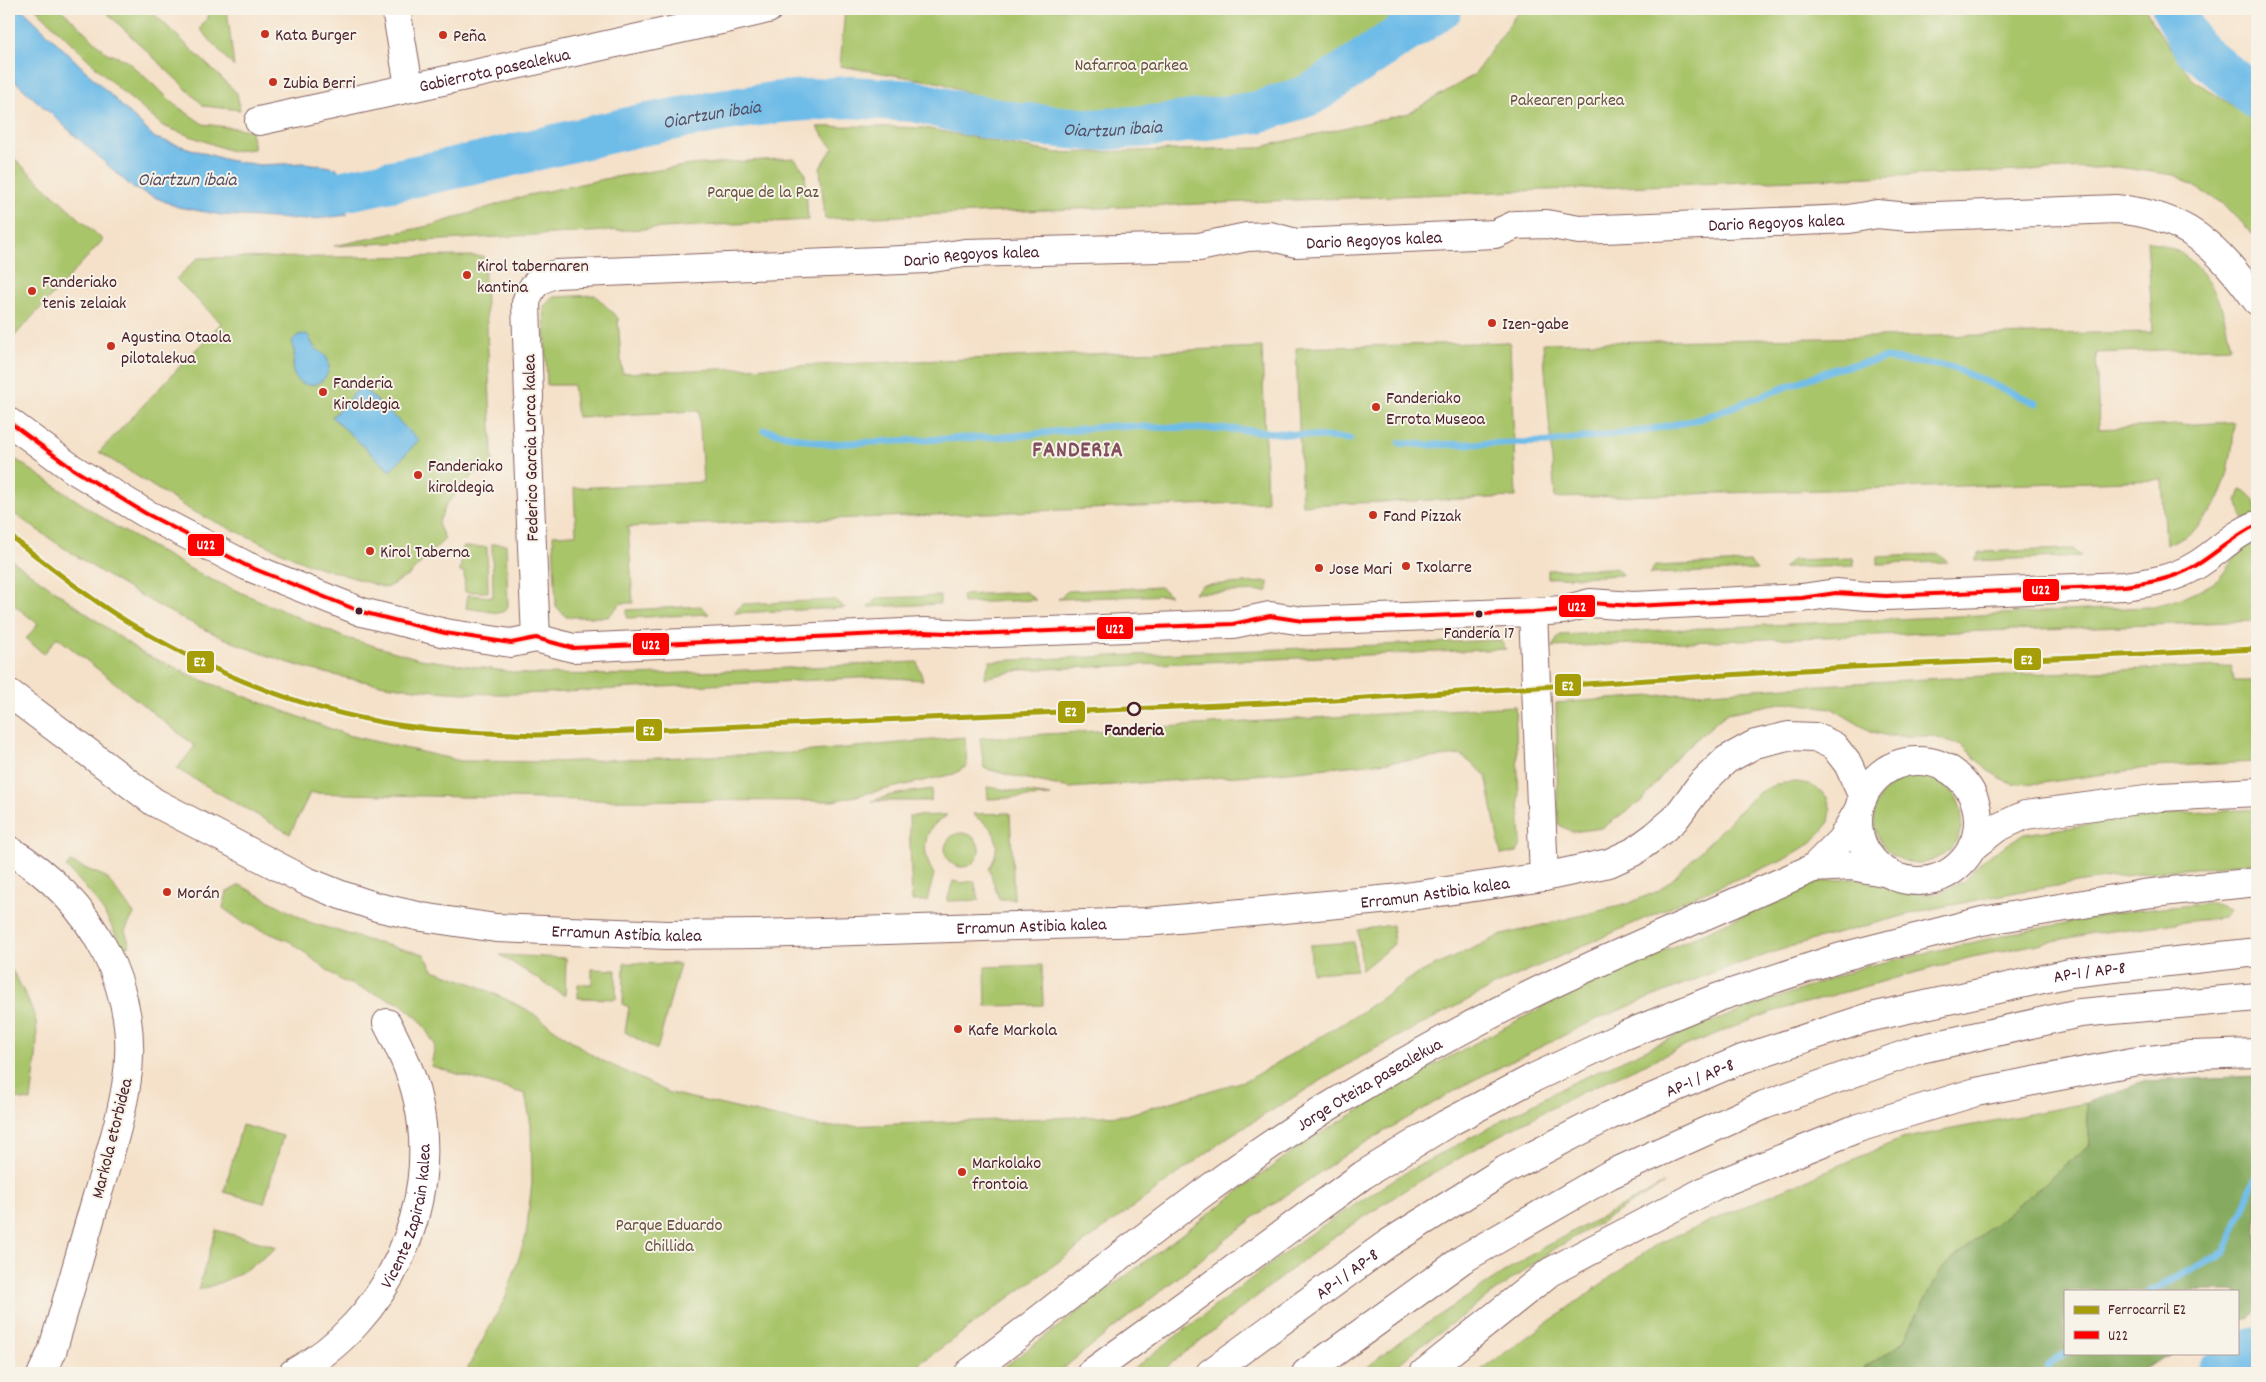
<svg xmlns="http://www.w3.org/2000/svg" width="2266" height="1382" font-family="Dekko,sans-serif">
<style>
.green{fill:#a9c56b;stroke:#7a724b}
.forest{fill:#86aa5f;stroke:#686445}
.water{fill:#6ebce8;stroke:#5c6e8a}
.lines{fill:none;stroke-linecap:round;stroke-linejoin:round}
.stream{stroke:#6ebce8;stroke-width:7}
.river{stroke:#6ebce8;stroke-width:42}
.minor-casing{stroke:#866362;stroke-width:30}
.highway-casing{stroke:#866362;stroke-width:30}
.minor{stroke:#fff;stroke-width:28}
.highway{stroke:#fff;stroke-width:28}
.bus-1-casing{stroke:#f7f3e8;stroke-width:8}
.bus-1{stroke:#f00;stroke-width:4}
.rail-1-casing{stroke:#f7f3e8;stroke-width:9}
.rail-1{stroke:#a59e09;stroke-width:5}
.poi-dot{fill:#c8321e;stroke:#f7f3e8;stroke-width:2}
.bus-dot{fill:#4a1f2b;stroke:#f7f3e8;stroke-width:2}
.stop-dot{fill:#f7f3e8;stroke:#4a1f2b;stroke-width:2.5}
.labels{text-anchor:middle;stroke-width:4;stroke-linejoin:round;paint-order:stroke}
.bus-label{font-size:17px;fill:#4a1f2b;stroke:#f7f3e8}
.poi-label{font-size:18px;fill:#4a1f2b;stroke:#f7f3e8;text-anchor:start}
.park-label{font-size:18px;fill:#66513e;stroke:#f7f3e8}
.street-label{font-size:18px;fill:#4a1f2b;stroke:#f7f3e8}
.stop-label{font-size:18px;font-weight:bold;fill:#4a1f2b;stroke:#f7f3e8}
.water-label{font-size:19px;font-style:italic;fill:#554e64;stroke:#f7f3e8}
.district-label{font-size:22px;font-weight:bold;letter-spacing:1px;fill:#814e5e;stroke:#f7f3e8}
.line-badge{stroke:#f7f3e8;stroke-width:2}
.badge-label{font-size:14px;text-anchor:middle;font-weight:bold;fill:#fff}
</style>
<rect width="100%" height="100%" fill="#f7f3e8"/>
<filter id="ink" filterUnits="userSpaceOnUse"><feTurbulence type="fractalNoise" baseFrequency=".02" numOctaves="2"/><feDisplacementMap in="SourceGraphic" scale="10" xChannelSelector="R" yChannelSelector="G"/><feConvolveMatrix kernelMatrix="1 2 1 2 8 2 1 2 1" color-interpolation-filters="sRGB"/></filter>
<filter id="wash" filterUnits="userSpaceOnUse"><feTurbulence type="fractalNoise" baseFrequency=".0096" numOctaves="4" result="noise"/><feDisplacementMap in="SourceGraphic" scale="20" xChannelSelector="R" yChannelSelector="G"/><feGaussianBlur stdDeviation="1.12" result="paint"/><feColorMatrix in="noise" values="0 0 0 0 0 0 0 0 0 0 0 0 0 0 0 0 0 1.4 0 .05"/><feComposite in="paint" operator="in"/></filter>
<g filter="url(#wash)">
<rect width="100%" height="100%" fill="#f5e1c9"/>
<g class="green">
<path d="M36 9H61L107 53 126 60 178 107 203 124 251 130 254 149 231 151 163 126 119 89Z"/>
<path d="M103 9H149L237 93 240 110 204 106Z"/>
<path d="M213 9H227L234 67 200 29Z"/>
<path d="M845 9H1422L1381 42 1285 97 1209 112 1127 118 1052 117 997 104 942 83 840 66Z"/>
<path d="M1520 9H2145L2155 26 2192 79 2257 122V238L2225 205 2175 175 2117 167 825 219 820 168 833 148 817 127 852 126 924 128 1056 153 1256 148 1409 113 1474 75Z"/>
<path d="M9 154 103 240 9 342Z"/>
<path d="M794 158 805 172 808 220 334 246 433 225 524 196 609 178 690 165Z"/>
<path d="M2147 240C2156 244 2168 246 2177 251 2211 270 2226 311 2230 347L2096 353 2099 429 2234 422C2233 461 2224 510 2190 533 2183 538 2174 541 2166 545L2162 480 1555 498 1543 343 2153 332Z"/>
<path d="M484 256 493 473H475L446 505 438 524 445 539 409 575 386 588 306 563 192 511 99 452 221 323 176 279 198 258Z"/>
<path d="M595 295 618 318 622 373 1262 347 1267 502 628 527 633 603H621L608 617H566L556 606 553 535 576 534 574 488 703 482 699 411 577 417 573 385H547L544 306 553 297Z"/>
<path d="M1510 342 1516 497 1302 505 1296 348Z"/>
<path d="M9 455 118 528 203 576 343 637 420 659 526 674 638 675 917 662 923 680 878 677C797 681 716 685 635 688 592 690 549 694 507 694 448 694 387 688 329 674 212 646 106 579 9 510Z"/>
<path d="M2241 489C2252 495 2257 503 2257 516L2244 520 2237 501Z"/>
<path d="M2257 542V621L1552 647 1560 635 2148 607C2170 603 2193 595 2213 583 2229 573 2236 545 2257 542Z"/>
<path d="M492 544H506L508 606 505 611 499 613 466 608 468 595 493 597Z"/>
<path d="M463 547H487L488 592H465L464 572H460Z"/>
<path d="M2073 549 2081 556 1975 561 1980 552Z"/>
<path d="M1939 554 1948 562 1878 564V557Z"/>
<path d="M9 558 142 653 204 681 347 735 461 761 551 762 791 753 965 737 967 766 954 774 833 801 583 800 310 793 290 834 177 769 195 746 57 637 44 654 26 639 38 624 9 601Z"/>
<path d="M1853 558 1854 566 1783 568 1792 560Z"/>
<path d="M1750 562 1757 570 1649 574 1655 566Z"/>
<path d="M1615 568 1623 575 1548 578V570Z"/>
<path d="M1268 582V591L1194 593 1202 585Z"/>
<path d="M1160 587 1170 595 1058 599 1068 591Z"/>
<path d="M1026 592 1036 600 963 603 962 595Z"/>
<path d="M940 596V604L868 607 877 598Z"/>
<path d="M835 600 845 608 734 613 742 604Z"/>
<path d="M701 606 709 614 627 618V610Z"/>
<path d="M1500 640 1506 649 1020 670 984 678 990 661Z"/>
<path d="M2232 666 2234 681H2257V762L2153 767 2043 783 2011 784 1987 770 1962 745 1931 736H1888L1870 731 1831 708 1786 702 1727 713 1679 754 1643 800 1602 828 1572 832 1558 824 1556 703C1781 686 2007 673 2232 666Z"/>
<path d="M1515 706 1521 845 1517 852 1501 855 1486 775 1461 755 1266 774 1070 788 1008 775 984 768 980 738Z"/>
<circle cx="1918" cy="819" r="44"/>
<path d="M1797 782 1809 784 1819 790 1827 797 1831 810 1829 822 1812 842 1787 858 1677 904 1498 984 1367 1053 1231 1135 907 1373H465L506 1297 526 1236 532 1182 531 1125 525 1094 431 1066 435 1045 420 1020 401 1004 340 980 291 942 244 923 223 908 227 892 240 885 309 922 370 941 424 954 433 970 476 985 526 1009 595 1057 670 1093 762 1114 822 1127 1126 1115 1250 1079 1360 1013 1417 974 1502 935 1627 904 1658 891 1673 879 1756 794 1776 784Z"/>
<path d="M987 787 1051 796 988 799Z"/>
<path d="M932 789 931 801H872L891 795Z"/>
<path d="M2257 809V862L2152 872 2022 891 1921 911 1802 943 1714 972 1595 1020 1470 1082 1354 1149 1257 1215 1057 1373H996L1297 1148 1425 1070 1567 994 1818 882 1858 878 1909 894H1938L1964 881 1984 859 2024 834 2155 815Z"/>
<path d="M1010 813 1014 899H999L989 869C998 854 1001 836 985 823 981 820 976 818 973 814Z"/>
<path d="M947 815C944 819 939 820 935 824 921 838 924 859 934 874L927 901H912L909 816Z"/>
<circle cx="962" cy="850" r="17"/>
<path d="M70 862 106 877 134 914 125 931 130 945 121 948C108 913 92 893 66 867Z"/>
<path d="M953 881 961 883 974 881 979 900 947 901Z"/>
<path d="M2212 903 2230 909 2224 917 2089 934 1972 957 1772 1012 1690 1044 1584 1091 1496 1137 1408 1188 1325 1243 1159 1373H1128L1304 1238 1396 1178 1568 1085 1689 1030 1863 967 2006 935 2122 912Z"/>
<path d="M1392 925 1394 944 1362 970 1358 930Z"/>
<path d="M1354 942 1356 970 1312 973 1310 945Z"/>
<path d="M500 955 566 958 565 996Z"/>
<path d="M624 963 680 964 657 1050 625 1032 629 1007 623 1004Z"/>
<path d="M9 965C17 978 33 1007 36 1022 39 1047 34 1076 31 1101L9 1098Z"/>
<path d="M1042 965 1043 1005 986 1006 985 967Z"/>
<path d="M592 969 616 970V999L578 998V984H592Z"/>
<path d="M2086 1103 2090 1145 1942 1268 1902 1343 1857 1373H1477L1657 1244 1901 1139Z"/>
<path d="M242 1125 283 1136 264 1203 224 1192Z"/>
<path d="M1664 1184 1551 1251 1419 1347 1388 1373H1360L1399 1342 1540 1249Z"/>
<path d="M216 1230 277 1247C251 1268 231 1281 198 1290Z"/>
</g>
<path class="forest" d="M2257 1076V1308L2249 1317 2237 1322V1291H2065V1353H2174L2134 1373H1857L1902 1343 1942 1268 2090 1145 2086 1103 2146 1081Z"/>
<g class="water">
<path d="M9 9H22L155 138 227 160 260 165 305 163 337 168 347 215 307 220 222 215 178 207 133 188 9 76Z"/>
<path d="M307 334C310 338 312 344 315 348 320 352 326 354 328 361 334 382 304 395 294 375 291 368 294 363 294 356 295 352 293 345 292 341L298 335Z"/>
<path d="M361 386 419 440 390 471 332 417Z"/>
</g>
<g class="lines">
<g class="stream">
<path d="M764 430 826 444 1015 436 1111 426 1230 429 1350 439"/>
<path d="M1400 443 1427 445 1548 442 1643 431 1700 419 1834 369 1886 358 1951 367 2036 403"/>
<path d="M2149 1291 2225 1253 2257 1174"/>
<path d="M2047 1373 2048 1365 2065 1353"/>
</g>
<g class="river">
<path d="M2173 9 2194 47 2257 99"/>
<path id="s1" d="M284 195 306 196 343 191 483 162 637 126 714 112 780 102 849 97 914 101 966 114 1017 123 1093 130 1162 125 1258 112 1310 95 1441 9"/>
<path d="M2218 1373 2257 1347"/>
</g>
</g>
</g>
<g filter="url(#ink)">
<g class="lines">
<g class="minor-casing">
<g id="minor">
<path d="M396 9 409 86"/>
<path d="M730 18 768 9"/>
<path id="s2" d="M259 121 730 18 744 9"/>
<path d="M9 422 73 469 145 513 247 566 362 612 445 633 511 643 536 638 573 648 924 632 970 634 1233 624 1270 616 1303 621 1533 612 1563 610 1590 603 1633 606 1802 598 1836 593 1866 596H1886L2124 586C2148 583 2174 579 2195 566 2217 553 2233 534 2257 525"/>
<path d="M1533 612 1544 877"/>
<path id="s3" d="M536 638 526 409 529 398 526 303C530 286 539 278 556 274L926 259 965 253 1199 247 1247 237 1270 236 1296 243 1495 234 1515 225 1546 224 1579 230 1849 219 1877 214 1909 217 2116 209C2186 215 2217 246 2257 301"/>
<path id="s4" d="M9 693 154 802 306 881 341 895 377 907 422 917 496 928 667 935 758 934 1146 922 1391 899 1544 877 1609 863 1633 852 1655 836 1675 819 1701 784 1726 760 1755 744 1788 736 1815 737 1834 746 1848 764 1863 797"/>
<circle cx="1918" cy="821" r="60"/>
<path d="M1972 847 1997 828 2025 815 2161 797 2257 792"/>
<path d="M9 850C91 898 143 990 126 1086 120 1123 108 1160 97 1196 82 1248 67 1300 52 1352L42 1373"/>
<path d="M1813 868 1841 840 1859 809"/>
<path id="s5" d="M293 1373C388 1322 441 1206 418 1101 412 1073 400 1048 387 1023"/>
<path id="s6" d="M969 1373C1088 1284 1202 1186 1328 1107 1399 1064 1471 1023 1546 987 1634 945 1724 908 1813 868L1851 866 1889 873"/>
</g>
</g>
<g class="highway-casing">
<g id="highway">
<path d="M1091 1373 1363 1175 1446 1124 1531 1079 1623 1036 1719 997 1841 957 1982 921 2143 894 2257 882"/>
<path id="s7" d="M1210 1373 1387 1244 1505 1170 1609 1116 1742 1059 1867 1018 2070 973 2257 952"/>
<path d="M1306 1373 1463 1259 1609 1175 1764 1105 1920 1049 2080 1013 2257 997"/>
<path d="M1424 1373 1550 1272 1716 1185 1858 1128 1976 1092 2132 1062 2192 1055 2257 1053"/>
</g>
</g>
<use href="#minor" class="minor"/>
<use href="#highway" class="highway"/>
<g class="bus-1-casing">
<path id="bus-1" d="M9 422 73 469 145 513 247 566 362 612 445 633 511 643 536 638 573 648 924 632 970 634 1233 624 1270 616 1303 621 1533 612 1563 610 1590 603 1633 606 1802 598 1836 593 1886 596 2124 586C2149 583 2173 579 2195 566 2217 553 2234 535 2257 525"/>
</g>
<use href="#bus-1" class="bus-1"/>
<g class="rail-1-casing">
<path id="rail-1" d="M9 535C44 562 78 590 115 614 201 669 297 709 398 725 444 732 492 733 538 735L1334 700 1852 667 2257 649"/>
</g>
<use href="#rail-1" class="rail-1"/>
</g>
</g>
<g class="poi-dot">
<circle cx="265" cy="34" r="5"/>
<circle cx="443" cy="35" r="5"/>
<circle cx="273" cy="82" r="5"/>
<circle cx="467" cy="275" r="5"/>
<circle cx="32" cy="291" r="5"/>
<circle cx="1492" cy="323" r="5"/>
<circle cx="111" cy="346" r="5"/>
<circle cx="323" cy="392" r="5"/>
<circle cx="1376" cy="407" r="5"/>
<circle cx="418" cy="475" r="5"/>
<circle cx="1373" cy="515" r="5"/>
<circle cx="370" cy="551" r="5"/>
<circle cx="1406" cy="566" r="5"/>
<circle cx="1319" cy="568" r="5"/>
<circle cx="167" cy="892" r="5"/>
<circle cx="958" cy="1029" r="5"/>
<circle cx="962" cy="1172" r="5"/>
</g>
<g class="bus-dot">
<circle cx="359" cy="611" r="4.5"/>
<circle cx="1479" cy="614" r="4.5"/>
</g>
<circle class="stop-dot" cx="1134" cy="709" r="6"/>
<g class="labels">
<g class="bus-label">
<text x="1479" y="638">Fandería 17</text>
</g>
<g class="poi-label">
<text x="275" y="40">Kata Burger</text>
<text x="453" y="41">Peña</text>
<text x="283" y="88">Zubia Berri</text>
<text x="477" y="271">Kirol tabernaren<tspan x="477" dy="21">kantina</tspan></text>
<text x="42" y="287">Fanderiako<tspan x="42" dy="21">tenis zelaiak</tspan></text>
<text x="1502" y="329">Izen-gabe</text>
<text x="121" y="342">Agustina Otaola<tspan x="121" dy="21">pilotalekua</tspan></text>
<text x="333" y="388">Fanderia<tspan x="333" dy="21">Kiroldegia</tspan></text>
<text x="1386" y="403">Fanderiako<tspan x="1386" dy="21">Errota Museoa</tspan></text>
<text x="428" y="471">Fanderiako<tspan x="428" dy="21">kiroldegia</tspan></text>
<text x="1383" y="521">Fand Pizzak</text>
<text x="380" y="557">Kirol Taberna</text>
<text x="1416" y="572">Txolarre</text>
<text x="1329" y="574">Jose Mari</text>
<text x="177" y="898">Morán</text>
<text x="968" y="1035">Kafe Markola</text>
<text x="972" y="1168">Markolako<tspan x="972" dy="21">frontoia</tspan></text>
</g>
<g class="park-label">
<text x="1131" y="70">Nafarroa parkea</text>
<text x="1567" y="105">Pakearen parkea</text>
<text x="763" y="197">Parque de la Paz</text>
<text x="669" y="1230">Parque Eduardo<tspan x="669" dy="21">Chillida</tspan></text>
</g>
<g class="street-label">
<text dy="6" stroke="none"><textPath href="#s2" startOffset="241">Gabierrota pasealekua</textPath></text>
<text dy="6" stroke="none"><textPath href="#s3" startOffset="1606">Dario Regoyos kalea</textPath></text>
<text dy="6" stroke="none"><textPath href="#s3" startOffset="1201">Dario Regoyos kalea</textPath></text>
<text dy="6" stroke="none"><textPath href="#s3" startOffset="796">Dario Regoyos kalea</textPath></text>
<text transform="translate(530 448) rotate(-91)" y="6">Federico Garcia Lorca kalea</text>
<text dy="6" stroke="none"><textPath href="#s4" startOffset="1490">Erramun Astibia kalea</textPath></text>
<text dy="6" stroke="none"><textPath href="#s4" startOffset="1085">Erramun Astibia kalea</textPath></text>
<text dy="6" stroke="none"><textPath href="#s4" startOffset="680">Erramun Astibia kalea</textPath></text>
<text dy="6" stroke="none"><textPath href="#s7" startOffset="979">AP-1 / AP-8</textPath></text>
<text dy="6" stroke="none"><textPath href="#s7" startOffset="574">AP-1 / AP-8</textPath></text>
<text dy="6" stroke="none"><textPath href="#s6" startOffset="494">Jorge Oteiza pasealekua</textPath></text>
<text transform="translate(111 1138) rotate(-76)" y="6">Markola etorbidea</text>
<text dy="6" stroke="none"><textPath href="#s5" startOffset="202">Vicente Zapirain kalea</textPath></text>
<text dy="6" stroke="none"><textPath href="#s7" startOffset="169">AP-1 / AP-8</textPath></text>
</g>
<g class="stop-label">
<text x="1134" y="735">Fanderia</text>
</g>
<g class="water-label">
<text dy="7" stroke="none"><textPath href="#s1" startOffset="436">Oiartzun ibaia</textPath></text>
<text dy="7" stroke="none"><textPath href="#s1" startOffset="841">Oiartzun ibaia</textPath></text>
<text x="187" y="185">Oiartzun ibaia</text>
</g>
<g class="district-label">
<text x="1078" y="456">FANDERIA</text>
</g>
</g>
<g class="line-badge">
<rect x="187" y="533" width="38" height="24" rx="5" fill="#f00"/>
<rect x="2022" y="578" width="38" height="24" rx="5" fill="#f00"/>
<rect x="1558" y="594" width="38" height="24" rx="5" fill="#f00"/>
<rect x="1096" y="616" width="38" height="24" rx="5" fill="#f00"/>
<rect x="632" y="632" width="38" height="24" rx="5" fill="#f00"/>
<rect x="2013" y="647" width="29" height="24" rx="5" fill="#a59e09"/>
<rect x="186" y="650" width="29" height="24" rx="5" fill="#a59e09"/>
<rect x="1554" y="673" width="28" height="24" rx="5" fill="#a59e09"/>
<rect x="1057" y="700" width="29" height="24" rx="5" fill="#a59e09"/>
<rect x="635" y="718" width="28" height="24" rx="5" fill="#a59e09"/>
</g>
<g class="badge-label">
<text x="206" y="549">U22</text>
<text x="2041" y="594">U22</text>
<text x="1577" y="611">U22</text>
<text x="1115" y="633">U22</text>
<text x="651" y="649">U22</text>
<text x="2027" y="664">E2</text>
<text x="200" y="666">E2</text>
<text x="1568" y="690">E2</text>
<text x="1071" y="716">E2</text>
<text x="649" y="735">E2</text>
</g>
<rect width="2266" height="1382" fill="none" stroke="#f7f3e8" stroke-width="30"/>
<rect x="2064" y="1290" width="175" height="65" fill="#f7f3e8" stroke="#b29e9c"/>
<rect x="2074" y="1306" width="25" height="8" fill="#a59e09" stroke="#b29e9c"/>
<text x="2108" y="1314" font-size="15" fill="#4a1f2b">Ferrocarril E2</text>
<rect x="2074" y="1331" width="25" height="8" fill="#ff0000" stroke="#b29e9c"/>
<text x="2108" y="1340" font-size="15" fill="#4a1f2b">U22</text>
</svg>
